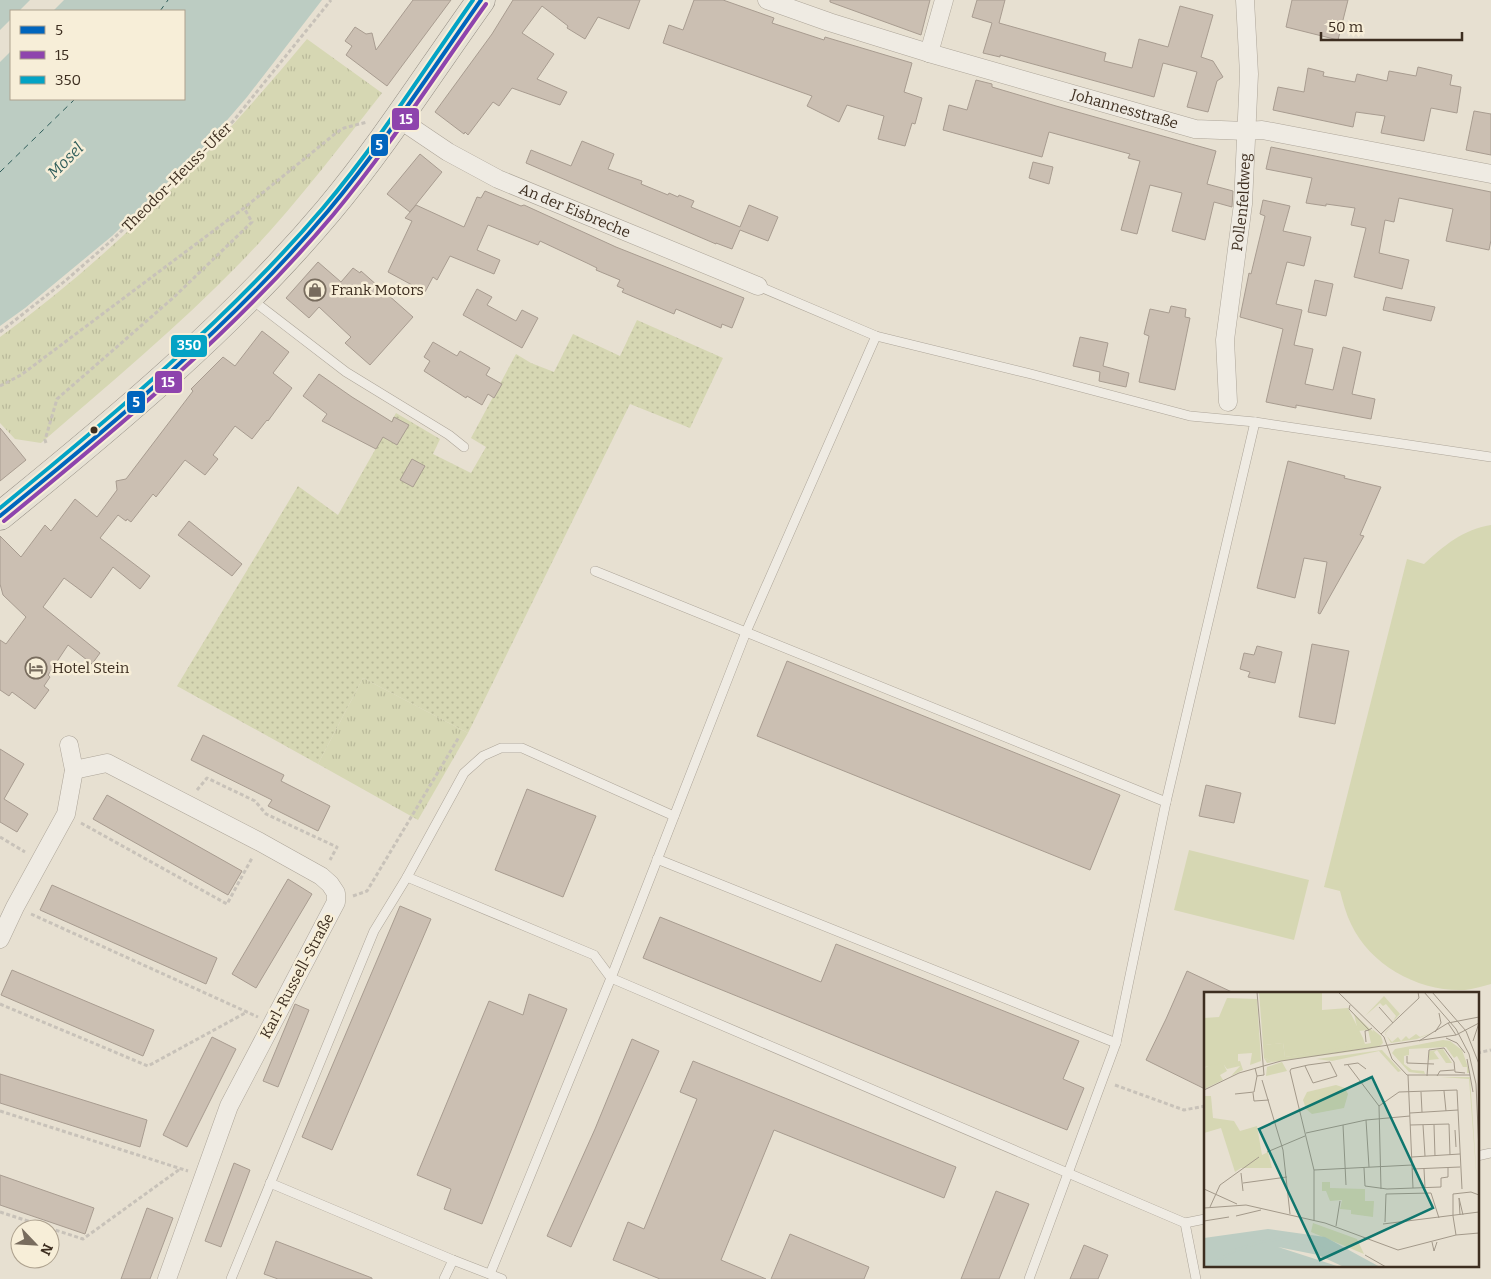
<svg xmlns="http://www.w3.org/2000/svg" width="1491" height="1279" font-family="Bitter,serif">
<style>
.grass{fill:url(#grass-dots)}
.park{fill:url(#park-tufts)}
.pitch{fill:#d6d7b3}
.water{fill:#bcccc2}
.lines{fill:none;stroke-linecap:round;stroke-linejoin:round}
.ferry{stroke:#2f5d5a;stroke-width:1;stroke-dasharray:6 5;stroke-linecap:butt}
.building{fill:#cbbfb2;stroke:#a89c90}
.service-casing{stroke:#ada599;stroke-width:10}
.minor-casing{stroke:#ada599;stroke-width:19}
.primary-casing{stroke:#928b80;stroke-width:29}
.path{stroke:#c8c2b9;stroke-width:3;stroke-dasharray:4 2.5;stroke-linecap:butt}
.service{stroke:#efebe3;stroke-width:9}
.minor{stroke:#efebe3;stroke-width:18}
.primary{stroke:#e6e1d4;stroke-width:28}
.bus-1-casing{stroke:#f7eed8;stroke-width:8}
.bus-2-casing{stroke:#f7eed8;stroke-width:8}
.bus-3-casing{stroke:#f7eed8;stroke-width:8}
.bus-1{stroke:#0065bd;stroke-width:4}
.bus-2{stroke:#8e44ad;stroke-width:4}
.bus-3{stroke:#03a3c5;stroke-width:4}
.bus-dot{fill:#3d2e20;stroke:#f7eed8;stroke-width:2}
.labels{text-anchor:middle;stroke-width:5;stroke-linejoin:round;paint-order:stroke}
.street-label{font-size:15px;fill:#3d2e20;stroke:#f7eed8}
.poi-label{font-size:15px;fill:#3d2e20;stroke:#f7eed8;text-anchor:start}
.water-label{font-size:16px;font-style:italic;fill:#2f5d5a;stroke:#f7eed8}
.inset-river{fill:none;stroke:#bcccc2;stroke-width:2.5}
.inset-road{fill:none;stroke:#a3998a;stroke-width:1}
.view{fill:#0f766e;fill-opacity:0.15;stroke:#0f766e;stroke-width:2.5}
.inset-edge{fill:none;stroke:#3d2e20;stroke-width:2.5}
.line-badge{stroke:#f7eed8;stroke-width:2}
.badge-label{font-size:14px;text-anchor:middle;font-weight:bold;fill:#fff}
</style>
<defs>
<pattern id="grass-dots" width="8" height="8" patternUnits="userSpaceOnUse" patternTransform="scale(1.25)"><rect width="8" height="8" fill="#d6d7b3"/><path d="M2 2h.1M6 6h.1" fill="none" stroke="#b9b99a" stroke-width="1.8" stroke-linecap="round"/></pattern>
<pattern id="park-tufts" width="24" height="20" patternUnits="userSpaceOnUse" patternTransform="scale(1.25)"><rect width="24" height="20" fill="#d6d7b3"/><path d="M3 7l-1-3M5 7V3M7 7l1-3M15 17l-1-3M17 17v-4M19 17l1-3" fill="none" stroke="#b9b99a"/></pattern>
</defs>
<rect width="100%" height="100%" fill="#e7e0d1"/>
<path class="grass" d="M637 320 723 358 690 428 630 404 468 733 363 678 318 764 177 686 298 486 338 515 396 413 440 439 433 454 471 473 486 447 471 438 516 354 531 363 554 372 573 334 620 356Z"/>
<g class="park">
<path d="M307 39 382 93C337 150 292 210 241 262 178 327 109 384 41 443L15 439 0 423V337C116 253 216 149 307 39Z"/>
<path d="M363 678 468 733 418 820 318 764Z"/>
</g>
<g class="pitch">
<path d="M1491 525V984C1483 986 1473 989 1465 990 1419 992 1371 966 1351 924 1346 914 1343 902 1340 891L1324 887 1407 559 1424 564C1445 545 1462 530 1491 525Z"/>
<path d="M1189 850 1309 880 1294 940 1174 910Z"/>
</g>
<g class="water">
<path d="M0 0H30L19 11H11V19L0 30Z"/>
<path d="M64 0H322L247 97 204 147 112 236 25 308 0 326V62L11 51V99H184V11H53Z"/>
</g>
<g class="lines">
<g class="ferry">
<path d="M160 11 168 0"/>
<path d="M0 172 75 99"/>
</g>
</g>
<g class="building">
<path d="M413 0H451L387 86 346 55 352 46 345 41 355 27 366 34 372 33 376 50Z"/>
<path d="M513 0H640L629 29 598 17 585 39 567 28 568 26 542 6 522 33 554 54 537 79 567 92 560 105 512 88 499 106 493 102 468 135 465 132 464 134 435 112 492 34Z"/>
<path d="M694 0H723L774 18 772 23 824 40 825 37 912 63 904 92 922 98 915 124 912 123 905 146 878 139 884 116 847 105 839 122 807 106 812 96 663 43 669 25 683 30Z"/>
<path d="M830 0H930L921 35 830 2Z"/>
<path d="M977 0H1005L999 23 1106 53 1104 61 1132 68 1139 39 1168 47 1180 6 1213 15 1201 57 1213 61 1223 77 1217 81 1208 112 1187 107 1197 72 1163 63 1154 97 1000 55V57L983 53 992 23 972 17Z"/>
<path d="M1292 0H1348L1338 40 1286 27Z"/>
<path d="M1418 67 1452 75 1450 85 1461 87 1457 113 1431 108 1424 141 1381 133 1385 116 1356 112 1353 127 1273 110 1278 87 1304 92 1308 68 1324 72 1323 76 1355 82 1357 74 1387 81 1389 71 1416 76Z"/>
<path d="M976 80 992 84V87L1056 106 1216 151 1207 184 1233 191 1232 207 1214 202 1205 240 1172 231 1182 193 1150 185 1137 234 1121 230 1140 161 1128 158 1130 154 1049 132 1042 157 943 130 949 105 967 110Z"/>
<path d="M1474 111 1491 114V155L1466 150Z"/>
<path d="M582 141 614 154 608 169 642 181 641 184 668 195 669 193 678 197 679 195 694 201 691 207 740 227 749 205 778 217 768 241 740 230 732 249 716 243V244L526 163 531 150 571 166Z"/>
<path d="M1271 147 1491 192V240L1489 250 1446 241 1453 209 1399 198 1394 222 1385 220 1379 253 1409 260 1402 289 1354 277 1366 228 1351 225 1355 208 1326 204V206L1306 203 1312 178 1266 169Z"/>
<path d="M420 154 442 172 410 212 387 194Z"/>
<path d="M1033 162 1053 167 1049 184 1029 178Z"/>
<path d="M485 191 521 206 524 205 616 247 744 298 732 328 722 324 721 328 676 309 674 314 622 292 624 289 617 286 620 280 596 270 597 268 589 264 540 241 538 245 488 225 477 250 500 260 494 274 450 256 437 280 433 277 425 292 388 272 412 221 405 218 416 205 464 227 477 197 481 198Z"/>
<path d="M1263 200 1290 206 1283 231 1311 237 1304 266 1287 262 1276 304 1302 310 1294 345 1313 349 1305 384 1333 390 1343 347 1361 352 1352 394 1375 399 1371 419 1296 405V408L1266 402 1283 329 1240 317 1249 273 1251 274 1265 216 1260 214Z"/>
<path d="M318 262 341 282 353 268 360 273 361 271 413 317 370 365 345 343 351 337 319 307 309 318 286 298Z"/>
<path d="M1315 280 1333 284 1326 316 1308 312Z"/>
<path d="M477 289 492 297 487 305 516 321 522 310 538 318 522 348 463 315Z"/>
<path d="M1386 297 1435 307 1431 321 1383 310Z"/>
<path d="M1171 306 1186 309 1185 317 1190 318 1175 390 1139 382 1149 336 1144 334 1150 309 1169 313Z"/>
<path d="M262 331 289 352 273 373 292 388 268 421 267 420 252 439 235 426 213 455 218 459 205 475 185 460 156 497 153 494 131 522 127 519 126 521 118 515 100 538 150 576 140 589 113 567 91 598 64 578 43 607 100 653 92 664 68 645 48 675 50 677 44 686 49 690 35 709 12 692 9 696 0 690V640L6 644 26 617 3 595 0 584V536L21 557 45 525 51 531 75 499 97 517 117 490 116 481 126 479 193 391 191 389 223 357 235 366Z"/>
<path d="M1080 337 1108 343 1103 366 1129 373 1126 387 1099 381 1100 372 1073 366Z"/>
<path d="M433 342 457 356 460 351 490 368 486 375 502 384 494 398 488 394 482 405 467 396 466 398 424 371 430 361 424 357Z"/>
<path d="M319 374 352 397 392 422 394 417 409 425 397 445 383 437 376 449 322 421 327 414 303 396Z"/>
<path d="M0 428 26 460 0 481Z"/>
<path d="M412 459 425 466 413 487 400 480Z"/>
<path d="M1288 461 1345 476 1344 478 1381 487 1360 535 1364 536 1320 614 1318 613 1327 562 1304 558 1295 598 1257 588Z"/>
<path d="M189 521 242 564 232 576 178 535Z"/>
<path d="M1312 644 1349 651 1335 724 1299 717Z"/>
<path d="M1257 646 1282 652 1275 683 1248 677 1250 672 1240 669 1244 653 1254 655Z"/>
<path d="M787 661 1120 795 1090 870 757 736Z"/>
<path d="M203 735 284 775 281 781 330 806 318 831 268 806 272 800 191 760Z"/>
<path d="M0 749 24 764 4 799 28 814 17 832 0 822Z"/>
<path d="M1206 785 1241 793 1234 823 1199 816Z"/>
<path d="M527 789 596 816 563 897 495 870Z"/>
<path d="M107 795 242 871 228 895 93 819Z"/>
<path d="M288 879 312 894 256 988 232 974Z"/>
<path d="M52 885 217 958 206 984 40 910Z"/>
<path d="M400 906 431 919 332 1150 302 1137Z"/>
<path d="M660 917 821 982 836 944 1079 1041 1063 1079 1084 1088 1067 1130 643 958Z"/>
<path d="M12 970 154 1030 143 1056 1 995Z"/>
<path d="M1187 971 1234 993H1205V1089L1146 1060 1166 1019Z"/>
<path d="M529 994 567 1009 482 1224 444 1209 451 1189 417 1175 489 1001 523 1015Z"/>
<path d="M295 1004 309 1010 278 1087 263 1081Z"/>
<path d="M212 1037 236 1049 187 1147 163 1135Z"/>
<path d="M632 1039 659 1051 571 1247 547 1236 595 1129Z"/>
<path d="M693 1061 956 1167 944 1198 774 1130 721 1260 766 1279H660L613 1260 628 1222 644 1229 697 1099 680 1092Z"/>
<path d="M0 1074 147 1120 140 1147 0 1103Z"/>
<path d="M234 1163 250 1170 221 1247 205 1241Z"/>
<path d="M0 1175 94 1208 85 1234 0 1205Z"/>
<path d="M996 1191 1029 1204 999 1279H961Z"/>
<path d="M147 1208 173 1218 150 1279H121Z"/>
<path d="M790 1234 869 1267 864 1279H771Z"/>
<path d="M276 1241 372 1278V1279H278L264 1274Z"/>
<path d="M1084 1245 1108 1255 1098 1279H1070Z"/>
</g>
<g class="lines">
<g class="service-casing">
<g id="service">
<path d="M758 286 876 336 1031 374 1190 416 1255 422 1491 457"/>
<path d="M251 299 346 372 449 435 464 447"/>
<path d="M595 571 1166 802"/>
<path d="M657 859 1116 1043"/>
<path d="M407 877 594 955 611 978 1185 1223 1196 1279"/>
<path d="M1477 1156 1491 1153"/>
<path d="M270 1183 453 1260 502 1279"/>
<path d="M1185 1223 1205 1219"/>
<path d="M490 1274 611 978 746 632 876 336"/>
<path d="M231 1279 374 931 407 877 464 773 483 756 501 748H522L674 816"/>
<path d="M444 1279 453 1260"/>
<path d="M1029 1279 1116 1043 1166 802 1255 422"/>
</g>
</g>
<g class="minor-casing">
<g id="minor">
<path id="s1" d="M767 0 829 22 929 53 1195 129 1246 131 1262 130 1491 174"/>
<path d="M929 53 944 0"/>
<path id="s2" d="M399 119 448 152 498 179 758 286"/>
<path id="s3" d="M1228 402 1225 340 1243 204 1249 74 1245 0"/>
<path d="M74 770 107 763 260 842 321 876 330 884 336 893V902L229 1106 167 1279"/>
<path d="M0 939 15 907 66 814 74 770 69 745"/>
</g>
</g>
<g class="primary-casing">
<path id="primary" d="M0 516C116 422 232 325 328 211 384 144 430 71 481 0"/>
</g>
<g class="path">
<path d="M0 332 65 281 110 242 212 145 234 120 331 0"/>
<path d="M0 386 21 375 244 208 336 133 344 128 367 122"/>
<path d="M46 443 45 440 57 399 173 298 252 222 244 208"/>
<path d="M197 790 207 778 255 801 266 814 337 847 330 860"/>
<path d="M81 823 227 904 252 858"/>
<path d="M0 837 25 852"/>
<path d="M353 896 367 891 459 737"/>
<path d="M31 914 258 1017"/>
<path d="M0 1004 148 1066 247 1012"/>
<path d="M1477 1053 1491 1050"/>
<path d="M1115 1085 1184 1110 1205 1106"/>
<path d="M0 1111 188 1171"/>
<path d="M0 1212 83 1239 180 1169"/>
</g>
<use href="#service" class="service"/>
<use href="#minor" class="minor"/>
<use href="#primary" class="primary"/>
<g class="bus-1-casing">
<path id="bus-1" d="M0 516C116 422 232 325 328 211 384 144 431 71 481 0"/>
</g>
<g class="bus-2-casing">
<path id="bus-2" d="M4 521C120 426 236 330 333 215 389 148 436 74 486 4"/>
</g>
<g class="bus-3-casing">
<path id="bus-3" d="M0 508C114 415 227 320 323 208 378 143 424 70 473 0"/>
</g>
<use href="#bus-1" class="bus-1"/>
<use href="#bus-2" class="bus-2"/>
<use href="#bus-3" class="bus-3"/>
</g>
<defs>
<g id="shop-ring" transform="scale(1.125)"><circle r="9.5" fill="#f7eed8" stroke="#786c5e" stroke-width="1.5"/><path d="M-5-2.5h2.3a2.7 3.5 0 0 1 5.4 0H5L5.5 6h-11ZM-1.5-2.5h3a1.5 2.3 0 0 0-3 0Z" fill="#786c5e"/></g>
<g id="hotel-ring" transform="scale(1.125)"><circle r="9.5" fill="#f7eed8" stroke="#786c5e" stroke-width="1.5"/><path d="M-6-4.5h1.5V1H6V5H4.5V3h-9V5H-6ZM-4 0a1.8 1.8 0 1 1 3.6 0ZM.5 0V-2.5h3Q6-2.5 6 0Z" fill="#786c5e"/></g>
</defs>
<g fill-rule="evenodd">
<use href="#shop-ring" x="315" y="290"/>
<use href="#hotel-ring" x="36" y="668"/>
</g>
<circle class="bus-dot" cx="94" cy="430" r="4.5"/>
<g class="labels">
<g class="street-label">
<text dy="5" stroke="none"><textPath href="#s1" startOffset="374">Johannesstraße</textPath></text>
<text transform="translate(177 177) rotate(-45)" y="5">Theodor-Heuss-Ufer</text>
<text dy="5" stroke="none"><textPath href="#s3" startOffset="201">Pollenfeldweg</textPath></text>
<text dy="5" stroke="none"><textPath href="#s2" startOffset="199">An der Eisbreche</textPath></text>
<text transform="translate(297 976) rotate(-62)" y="5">Karl-Russell-Straße</text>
</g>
<g class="poi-label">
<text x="331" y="295">Frank Motors</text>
<text x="52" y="673">Hotel Stein</text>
</g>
<g class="water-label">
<text transform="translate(65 160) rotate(-45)" y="6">Mosel</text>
</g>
</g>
<g transform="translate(1204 992)">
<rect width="275" height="275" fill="#e7e0d1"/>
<path d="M55 0H118V18L144 16 159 46 161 52 157 54 81 65 79 51 61 53V66L68 70 175 54 168 37 177 44 179 51 175 55 159 58 63 71 60 66ZM180 4 196 22 189 29 192 24 182 12 179 14 176 11 161 24ZM23 6 53 7 57 69 46 73 48 61 34 62V70L0 75V26L15 25ZM239 57 248 71H242L233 58 230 60 235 67 225 68V59ZM178 58 197 79 194 80 175 59 128 69 112 67ZM237 85H266L273 191 265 87ZM0 104H7L9 126 30 129 36 139 53 134 58 163 64 160 68 176H37L31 180 17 136 0 141ZM118 190H126V196L161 197V209H170L169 225 147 222V218L136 217 138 208 126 209 122 199H118Z" fill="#d6d7b3"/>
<path d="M150 22 178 48 175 54 68 70 61 66 60 53 79 51 81 65 167 51 164 38 154 39ZM188 33 181 42 188 50 194 45 197 49 202 44 205 47 212 42 216 45 230 40 213 47 187 51 181 41ZM239 48 246 49 258 58 266 81H263V75H259L253 64 250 66 242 55 205 57V63L200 64V72L208 78 220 79 221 82 205 80 188 61 191 57ZM36 69 39 78 27 84 36 74 23 77 20 73H7ZM78 70 83 79 62 84 63 75Z" fill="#d6d7b3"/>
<path d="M109 231 153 247 160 262 107 240Z" fill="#d6d7b3"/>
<path d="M7 73H20L23 79 16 83 19 88 0 97V76ZM132 93 141 96 144 102 140 116 108 122 102 117 99 108 103 100Z" fill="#d6d7b3"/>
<path d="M64 237 121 245 176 275H140L114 263 74 255 136 275H0V246Z" fill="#bcccc2"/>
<path class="inset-river" d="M4 275 30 259 56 250 76 247 113 254 165 275"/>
<path class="inset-road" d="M134 0 180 45 188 67 203 83H266M220 0 252 37 265 62 272 92 275 159M228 0 262 39 275 72M146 13 145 17 165 38 168 36M175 15 189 31M275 31 252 43 244 31 275 25M231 40 237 31 235 21M177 42 215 6 214 0M242 46 253 51 261 61M215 49 244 31M269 49 275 31M162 50 161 39 165 38M203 64V71L230 72M263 67 269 100M140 73 154 71 162 77M144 73 175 114M101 74 109 91 133 84 126 70 104 73 87 77 86 79 110 178V229M51 76 53 84 60 83 53 0M204 83 209 196M223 84 225 58 240 56 250 70 251 80 261 81M233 84 236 79 250 78M58 88 79 158 86 222M0 98 35 81 77 69 252 43M240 99 242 119M217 100 218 120M49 101 50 109 65 108M31 102 50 100 53 84M206 121 254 118M162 128 165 175M139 133 142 193M206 133 245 132 246 163M219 133 221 164M230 133 231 164M251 138 252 155M102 141 162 128 206 124M63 160 101 144M208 165 256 162M160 176 161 194 183 197 237 195V186L244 185V176M208 177 256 175M220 177 221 196M110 178 208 173M37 181 39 199M39 191 83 185M0 197 33 212M177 197 175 114 195 100 253 98 258 197M6 215 16 193 55 165M0 216 42 213 121 231 194 258 252 243 275 241M256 223 255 206 259 223M32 224 57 218M249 224 252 243M249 224V202L267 200 275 203M0 229 25 225M181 230 182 202 227 201 235 226M179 232 275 220M132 234 136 209M228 250 230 259 233 250M161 263 182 275"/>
<path class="view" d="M168 85 229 216 116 268 55 137Z"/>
<rect width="275" height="275" class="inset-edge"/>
</g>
<g class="line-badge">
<rect x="391" y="107" width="29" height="24" rx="5" fill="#8e44ad"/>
<rect x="370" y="133" width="19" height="24" rx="5" fill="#0065bd"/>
<rect x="170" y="334" width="38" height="24" rx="5" fill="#03a3c5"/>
<rect x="154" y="370" width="29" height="24" rx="5" fill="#8e44ad"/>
<rect x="126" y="390" width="20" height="24" rx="5" fill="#0065bd"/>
</g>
<g class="badge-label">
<text x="406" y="124">15</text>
<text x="379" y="150">5</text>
<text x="189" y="350">350</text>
<text x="168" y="387">15</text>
<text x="136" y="407">5</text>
</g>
<rect x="10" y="10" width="175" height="90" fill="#f7eed8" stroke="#ada18e"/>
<rect x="20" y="26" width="25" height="8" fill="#0065bd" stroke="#ada18e"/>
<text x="55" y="35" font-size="15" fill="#3d2e20">5</text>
<rect x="20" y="51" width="25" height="8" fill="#8e44ad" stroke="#ada18e"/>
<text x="55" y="60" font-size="15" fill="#3d2e20">15</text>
<rect x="20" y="76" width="25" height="8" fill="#03a3c5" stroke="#ada18e"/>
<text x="55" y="85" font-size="15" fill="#3d2e20">350</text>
<g transform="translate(35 1244) rotate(115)"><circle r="24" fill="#f7eed8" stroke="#ada18e"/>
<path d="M0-4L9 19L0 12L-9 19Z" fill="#786c5e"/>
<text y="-8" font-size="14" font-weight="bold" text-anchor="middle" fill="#3d2e20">N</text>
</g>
<path d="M1321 32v8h141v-8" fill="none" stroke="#3d2e20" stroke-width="2.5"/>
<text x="1328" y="32" font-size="15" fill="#3d2e20" stroke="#f7eed8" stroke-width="4" paint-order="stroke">50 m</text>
</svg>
